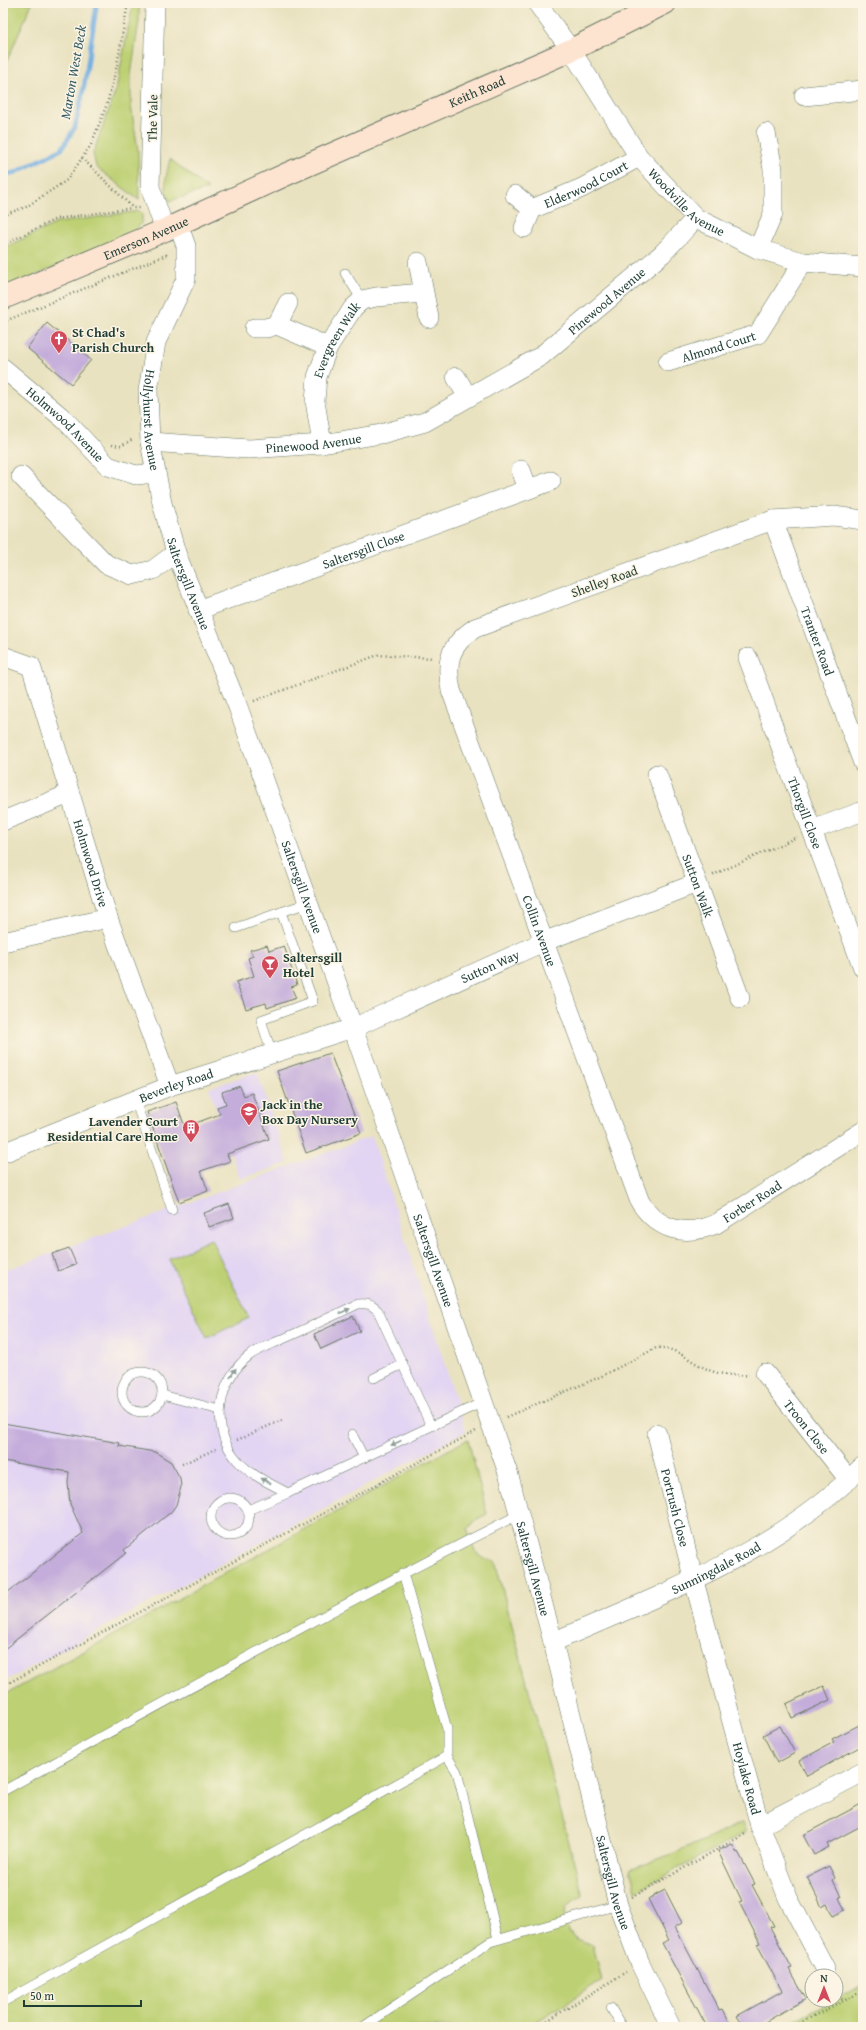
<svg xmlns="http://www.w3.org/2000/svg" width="866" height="2030" font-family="'Gentium Book Plus',serif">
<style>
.built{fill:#e2d4f3}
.green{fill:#bdd073;stroke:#6e8654}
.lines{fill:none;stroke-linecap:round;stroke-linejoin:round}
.stream{stroke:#6face1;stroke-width:4.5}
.building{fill:#c4addb}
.lane-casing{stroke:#667765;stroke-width:10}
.street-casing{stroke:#667765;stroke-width:20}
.secondary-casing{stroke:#667765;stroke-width:24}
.path{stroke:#667765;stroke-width:2.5;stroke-dasharray:1 3;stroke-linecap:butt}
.lane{stroke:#fff;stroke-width:9}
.street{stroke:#fff;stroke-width:19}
.secondary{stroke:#fde4d1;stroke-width:22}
.oneway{fill:#8f9e9a}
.labels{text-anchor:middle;stroke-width:3;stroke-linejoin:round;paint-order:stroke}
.street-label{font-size:13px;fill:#1f3d34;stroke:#fcf5e5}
.poi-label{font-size:13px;font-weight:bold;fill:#1f3d34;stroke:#fcf5e5;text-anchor:start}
.water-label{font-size:14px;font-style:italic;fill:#375e68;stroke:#fcf5e5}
</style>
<rect width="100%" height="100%" fill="#fcf5e5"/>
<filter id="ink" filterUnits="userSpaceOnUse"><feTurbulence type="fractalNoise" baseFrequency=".025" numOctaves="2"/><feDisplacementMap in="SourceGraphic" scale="8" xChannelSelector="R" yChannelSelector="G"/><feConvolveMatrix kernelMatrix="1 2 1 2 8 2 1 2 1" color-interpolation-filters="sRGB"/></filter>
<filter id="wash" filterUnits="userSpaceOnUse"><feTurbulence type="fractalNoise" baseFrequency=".012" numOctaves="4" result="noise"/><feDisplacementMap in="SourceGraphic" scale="16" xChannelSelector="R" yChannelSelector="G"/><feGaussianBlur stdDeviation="0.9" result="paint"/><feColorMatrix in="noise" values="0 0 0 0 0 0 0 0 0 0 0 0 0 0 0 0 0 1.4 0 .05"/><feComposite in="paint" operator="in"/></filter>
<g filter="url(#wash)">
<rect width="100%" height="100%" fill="#e9e2c0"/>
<g class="built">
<path d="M257 1072 288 1163 240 1179 209 1088Z"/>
<path d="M372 1136 466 1431 3 1682V1271Z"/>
</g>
<g class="green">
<path d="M3 3H32L4 68H3Z"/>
<path d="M133 3H139V21L131 75V106L138 150 139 200 96 167 93 153 116 90Z"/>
<path d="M170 159 208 189 170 201C162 188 167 173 170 159Z"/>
<path d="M139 211 142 213V222L133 234 3 289V248L57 223Z"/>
<path d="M211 1239 249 1318 207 1338 169 1259Z"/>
<path d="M468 1439 487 1514 477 1519 468 1529C472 1548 474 1557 495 1561L583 1896 567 1906 565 1915 568 1932 577 1939 593 1945 602 1980 528 2027H3V1696Z"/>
<path d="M743 1822 746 1832 636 1891 630 1870 687 1848Z"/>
<path d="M863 1985V2027H783Z"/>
</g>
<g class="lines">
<path class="stream" d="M3 175 14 173 62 149 75 127 84 87 97 3"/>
</g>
<g id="blocks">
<g class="building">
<path d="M47 323 91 360 71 384 27 348Z"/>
<path d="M267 945 269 951 284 946 297 985 291 987 296 998 267 1008 266 1003 246 1009 236 982 254 976 248 958 253 956 250 950Z"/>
<path d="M330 1053 361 1133 306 1153 277 1071Z"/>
<path d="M240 1086 244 1096 252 1093 269 1139 227 1154 230 1161 201 1171 208 1191 179 1202 147 1112 176 1102 185 1127 220 1114 217 1107 226 1104 222 1092Z"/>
<path d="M229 1204 234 1218 209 1227 204 1213Z"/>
<path d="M69 1248 76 1264 58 1271 52 1254Z"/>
<path d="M353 1316 360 1331 321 1349 314 1334Z"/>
<path d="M3 1423 120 1443 119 1446 155 1452 171 1462 180 1478 181 1487 176 1505 171 1512 124 1550 126 1553 3 1650V1596L83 1533 70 1504 68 1483 69 1472 3 1461Z"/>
<path d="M824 1686 830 1700 792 1718 786 1704Z"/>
<path d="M863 1723V1745L807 1776 799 1761 834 1742 832 1739Z"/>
<path d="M780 1726 795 1753 777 1763 763 1735Z"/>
<path d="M863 1803V1825L827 1844 829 1847 814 1855 803 1835Z"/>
<path d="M732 1844 737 1853 738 1852 755 1884 752 1885 774 1926 770 1927 792 1968 789 1969 806 1999 756 2027H744L737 2016 782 1991 757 1944 760 1943 739 1902 742 1901 718 1851Z"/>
<path d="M829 1866 835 1878 833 1880 841 1897 839 1898 845 1910 833 1916 827 1904 822 1907 807 1877Z"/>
<path d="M665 1890 682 1923 675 1927 719 2010 722 2009 729 2023 723 2027H707L662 1943 669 1940 648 1899Z"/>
</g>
</g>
</g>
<g filter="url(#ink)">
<use href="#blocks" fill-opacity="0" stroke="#667765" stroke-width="1"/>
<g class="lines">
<g class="lane-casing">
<g id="lane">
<path d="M345 273 362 300"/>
<path d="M236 928 281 912"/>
<path d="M272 1054 261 1020 313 1001 281 912 308 903"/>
<path d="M135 1100 172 1210"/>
<circle cx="142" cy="1392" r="20"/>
<path d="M374 1378 403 1364"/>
<path d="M162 1395 220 1410"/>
<path d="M431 1426 378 1311C371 1304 367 1303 358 1304 333 1316 308 1328 283 1339 273 1344 260 1348 250 1355 218 1380 209 1428 237 1460 250 1475 271 1484 288 1493 353 1463 418 1433 483 1402"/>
<path d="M352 1434 364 1458"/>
<circle cx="230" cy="1517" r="19"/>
<path d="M248 1510 288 1493"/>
<path d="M447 1756 457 1772 498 1939"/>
<path d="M3 1791C174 1697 345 1602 520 1514"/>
<path d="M3 2002 447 1756V1729L403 1573"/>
<path d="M611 2008 622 2027"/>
<path d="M363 2027 490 1942 618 1905"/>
</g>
</g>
<g class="street-casing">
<g id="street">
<path d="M155 3 150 187 165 230"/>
<path id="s1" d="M537 3 571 50 639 157 696 218 758 249 803 262 863 267"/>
<path d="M804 96 863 90"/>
<path d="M515 195 532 209"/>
<path id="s2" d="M178 224 186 246V279L156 342 148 391 150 442 162 503 176 553 238 707 353 1028 509 1476 553 1642 618 1905 640 1963 671 2027"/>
<path id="s3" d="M524 228 532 209 582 188 639 157"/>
<path d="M758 249 773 214V169L766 133"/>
<path d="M418 262 429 318"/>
<path d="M277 325 328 347"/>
<path d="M254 328H266L277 325 288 303"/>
<path id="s4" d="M668 362 758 334 803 262"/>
<path id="s5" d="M3 368 65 420 108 466 136 475 155 473"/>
<path d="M456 377 468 397"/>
<path id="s6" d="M150 442 249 449 322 444 381 434 425 422 541 356 662 254 696 218"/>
<path id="s7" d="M322 444 315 401 317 377 328 347 353 308 362 300 376 297 423 293"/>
<path d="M521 470 528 489"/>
<path d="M21 476 106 564 132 575 153 570 176 553"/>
<path id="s8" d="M773 520 863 763"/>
<path id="s9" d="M863 520 834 516 773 520 475 628C450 645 445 660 451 690L640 1202C659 1231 685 1237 716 1224L863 1131"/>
<path id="s10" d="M198 610 551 481"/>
<path id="s11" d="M3 656 31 666 108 918 170 1086"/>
<path id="s12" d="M748 658 863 968"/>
<path id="s13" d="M657 774 740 998"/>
<path d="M3 821 69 794"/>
<path d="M812 830 863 811"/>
<path d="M3 942 108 918"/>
<path id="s14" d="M3 1153 170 1086 353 1028 543 942 697 883"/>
<path id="s15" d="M765 1373 849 1480"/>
<path id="s16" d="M657 1434 694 1581 760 1826 788 1898 825 1968"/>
<path id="s17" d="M553 1642C662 1594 777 1552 863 1466"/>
<path d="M760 1826 863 1772"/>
</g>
</g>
<g class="secondary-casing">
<g id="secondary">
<path id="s18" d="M3 298 165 230 287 174 571 50 665 3"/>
</g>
</g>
<g class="path">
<path d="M82 158 133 208H139"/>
<path d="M3 215 26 207 67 180 91 145 107 104 117 65 128 3"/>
<path d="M3 245 56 219 132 208"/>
<path d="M3 322 166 255 168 257"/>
<path d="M112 445 121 446 133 439"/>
<path d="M254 701 378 655 433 658"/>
<path d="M713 875 797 837"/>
<path d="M506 1417 602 1376 656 1348C676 1346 690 1362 707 1369 719 1375 736 1376 749 1375"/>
<path d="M237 1440 282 1420"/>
<path d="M182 1464 216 1449"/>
<path d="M3 1686 476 1431"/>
<path d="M632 1897 745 1834"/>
<path d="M836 1988 843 2001"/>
<path d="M537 2027 626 1972"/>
<path d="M792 2027 863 1991"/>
</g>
<use href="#lane" class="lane"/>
<use href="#street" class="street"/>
<use href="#secondary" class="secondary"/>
</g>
<defs><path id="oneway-solid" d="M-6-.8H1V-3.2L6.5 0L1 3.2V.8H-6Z"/></defs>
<g class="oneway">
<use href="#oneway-solid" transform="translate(345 1311) rotate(-25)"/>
<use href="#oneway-solid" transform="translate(233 1373) rotate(-59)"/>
<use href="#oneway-solid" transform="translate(396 1443) rotate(155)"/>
<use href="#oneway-solid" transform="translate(266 1481) rotate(-151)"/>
</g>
</g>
<defs>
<g id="church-pin" transform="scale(0.9)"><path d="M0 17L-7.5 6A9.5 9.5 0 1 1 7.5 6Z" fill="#d1495b" stroke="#fcf5e5"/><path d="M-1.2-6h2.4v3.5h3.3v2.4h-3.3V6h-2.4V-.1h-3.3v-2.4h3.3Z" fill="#fff"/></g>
<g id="bar-pin" transform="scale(0.9)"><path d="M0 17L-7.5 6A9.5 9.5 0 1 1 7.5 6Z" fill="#d1495b" stroke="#fcf5e5"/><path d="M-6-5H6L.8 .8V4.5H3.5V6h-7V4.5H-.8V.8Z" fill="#fff"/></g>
<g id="school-pin" transform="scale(0.9)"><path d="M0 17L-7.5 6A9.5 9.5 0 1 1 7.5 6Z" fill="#d1495b" stroke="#fcf5e5"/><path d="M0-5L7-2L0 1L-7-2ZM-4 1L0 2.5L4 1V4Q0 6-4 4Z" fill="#fff"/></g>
<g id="building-pin" transform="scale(0.9)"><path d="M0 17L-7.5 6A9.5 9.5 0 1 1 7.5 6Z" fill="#d1495b" stroke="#fcf5e5"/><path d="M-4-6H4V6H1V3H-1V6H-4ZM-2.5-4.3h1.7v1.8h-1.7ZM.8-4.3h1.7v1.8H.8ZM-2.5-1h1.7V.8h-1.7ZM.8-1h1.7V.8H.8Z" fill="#fff"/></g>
</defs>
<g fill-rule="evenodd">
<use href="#church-pin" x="59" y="339"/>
<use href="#bar-pin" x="270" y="964"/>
<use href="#school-pin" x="249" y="1111"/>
<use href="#building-pin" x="191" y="1128"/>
</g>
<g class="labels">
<g class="street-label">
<text dy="5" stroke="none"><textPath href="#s18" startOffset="517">Keith Road</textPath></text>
<text transform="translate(152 118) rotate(-89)" y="5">The Vale</text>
<text dy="5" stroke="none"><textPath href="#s3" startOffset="80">Elderwood Court</textPath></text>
<text dy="5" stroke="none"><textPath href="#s1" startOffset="251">Woodville Avenue</textPath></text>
<text dy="5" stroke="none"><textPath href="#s18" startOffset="155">Emerson Avenue</textPath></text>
<text dy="5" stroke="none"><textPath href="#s6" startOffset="497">Pinewood Avenue</textPath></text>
<text dy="5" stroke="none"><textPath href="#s7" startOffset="110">Evergreen Walk</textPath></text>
<text dy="5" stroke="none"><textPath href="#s4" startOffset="53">Almond Court</textPath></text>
<text dy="5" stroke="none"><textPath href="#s2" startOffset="205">Hollyhurst Avenue</textPath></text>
<text dy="5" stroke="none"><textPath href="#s5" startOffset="84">Holmwood Avenue</textPath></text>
<text dy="5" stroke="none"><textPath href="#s6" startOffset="164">Pinewood Avenue</textPath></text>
<text dy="5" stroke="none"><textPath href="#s10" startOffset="176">Saltersgill Close</textPath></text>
<text transform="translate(604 581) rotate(-20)" y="5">Shelley Road</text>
<text dy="5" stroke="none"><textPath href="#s2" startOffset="374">Saltersgill Avenue</textPath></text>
<text dy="5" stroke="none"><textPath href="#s8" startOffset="129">Tranter Road</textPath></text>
<text dy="5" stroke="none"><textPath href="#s12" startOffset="165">Thorgill Close</textPath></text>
<text dy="5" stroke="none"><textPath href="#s11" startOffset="236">Holmwood Drive</textPath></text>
<text dy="5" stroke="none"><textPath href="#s13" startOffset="119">Sutton Walk</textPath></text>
<text dy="5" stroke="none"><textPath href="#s2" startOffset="698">Saltersgill Avenue</textPath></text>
<text dy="5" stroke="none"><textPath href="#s9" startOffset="736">Collin Avenue</textPath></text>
<text dy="5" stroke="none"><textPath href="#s14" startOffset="522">Sutton Way</textPath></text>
<text dy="5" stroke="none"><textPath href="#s14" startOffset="186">Beverley Road</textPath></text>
<text dy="5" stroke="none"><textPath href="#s9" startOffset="1155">Forber Road</textPath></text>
<text dy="5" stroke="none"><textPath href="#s2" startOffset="1094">Saltersgill Avenue</textPath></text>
<text dy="5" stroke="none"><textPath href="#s15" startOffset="68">Troon Close</textPath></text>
<text dy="5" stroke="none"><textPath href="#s16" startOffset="76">Portrush Close</textPath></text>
<text dy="5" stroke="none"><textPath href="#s17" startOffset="179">Sunningdale Road</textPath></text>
<text dy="5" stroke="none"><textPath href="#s2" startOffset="1418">Saltersgill Avenue</textPath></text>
<text dy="5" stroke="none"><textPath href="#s16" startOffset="356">Hoylake Road</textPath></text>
<text dy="5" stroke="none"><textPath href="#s2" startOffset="1742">Saltersgill Avenue</textPath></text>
</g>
<g class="poi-label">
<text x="72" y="337">St Chad's<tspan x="72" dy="15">Parish Church</tspan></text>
<text x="283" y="962">Saltersgill<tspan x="283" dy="15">Hotel</tspan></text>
<text x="262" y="1109">Jack in the<tspan x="262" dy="15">Box Day Nursery</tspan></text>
<text x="178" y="1126" text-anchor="end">Lavender Court<tspan x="178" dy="15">Residential Care Home</tspan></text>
</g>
<g class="water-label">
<text transform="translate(73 72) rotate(-80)" y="5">Marton West Beck</text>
</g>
</g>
<rect width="866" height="2030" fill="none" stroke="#fcf5e5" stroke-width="16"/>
<g transform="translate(824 1988)"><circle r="19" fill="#fcf5e5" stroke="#a4ab9e"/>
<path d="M0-3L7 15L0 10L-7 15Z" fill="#d1495b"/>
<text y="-6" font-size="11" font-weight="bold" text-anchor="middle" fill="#1f3d34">N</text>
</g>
<path d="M24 2000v6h117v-6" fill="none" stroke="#1f3d34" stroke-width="2"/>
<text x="30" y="2000" font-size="12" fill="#1f3d34" stroke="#fcf5e5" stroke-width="3" paint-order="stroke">50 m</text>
</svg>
